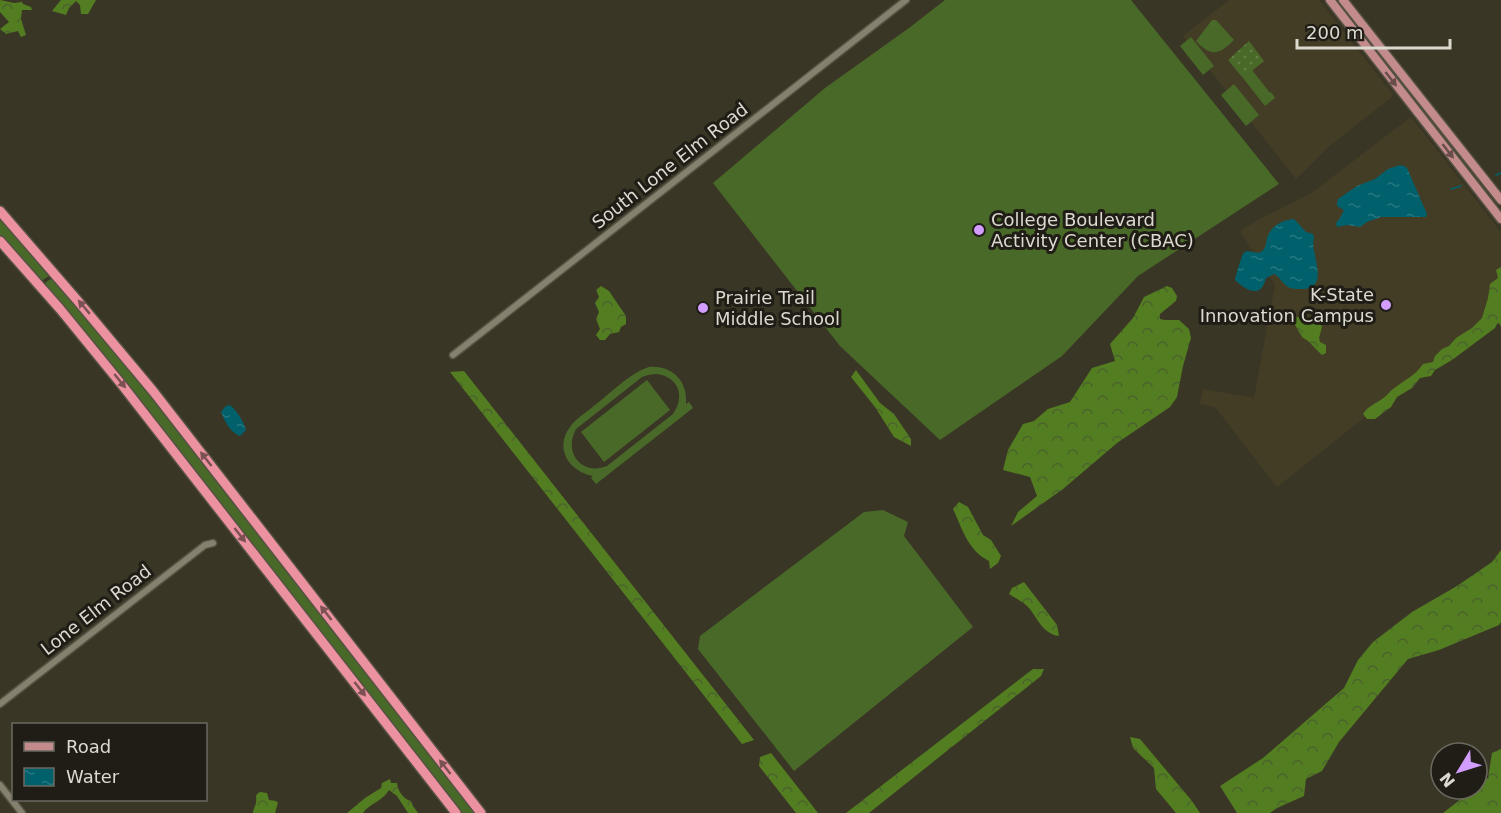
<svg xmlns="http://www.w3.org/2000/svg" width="1501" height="813" font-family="'DejaVu Sans',sans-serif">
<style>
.built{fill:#443d26}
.grass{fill:#496929;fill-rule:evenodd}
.forest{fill:url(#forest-crowns)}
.park{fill:url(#park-dots)}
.water{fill:url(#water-ripples)}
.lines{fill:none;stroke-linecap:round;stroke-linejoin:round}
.stream{stroke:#00616d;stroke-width:1.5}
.minor-casing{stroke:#555243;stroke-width:9}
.major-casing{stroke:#555243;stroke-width:11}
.highway-casing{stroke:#555243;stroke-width:12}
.minor{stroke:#86816e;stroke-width:6}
.major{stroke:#c38b8c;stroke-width:8}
.highway{stroke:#ec91a0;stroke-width:9}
.oneway{fill:#694e4b}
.oneway2{fill:#7b5154}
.poi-dot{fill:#d29dfd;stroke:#1f1d16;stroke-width:2}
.labels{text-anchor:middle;stroke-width:6;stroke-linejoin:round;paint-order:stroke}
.street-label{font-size:18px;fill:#dcdacf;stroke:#1f1d16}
.poi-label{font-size:18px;fill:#dcdacf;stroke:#1f1d16;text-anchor:start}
</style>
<defs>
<pattern id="forest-crowns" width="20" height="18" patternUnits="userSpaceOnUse" patternTransform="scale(1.5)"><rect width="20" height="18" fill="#527d20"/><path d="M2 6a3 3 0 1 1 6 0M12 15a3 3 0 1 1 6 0" fill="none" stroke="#4b622e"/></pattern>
<pattern id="park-dots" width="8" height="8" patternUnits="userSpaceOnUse" patternTransform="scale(1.5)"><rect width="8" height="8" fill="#496929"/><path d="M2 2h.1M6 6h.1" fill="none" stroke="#637e47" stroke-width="1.8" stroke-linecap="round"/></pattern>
<pattern id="water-ripples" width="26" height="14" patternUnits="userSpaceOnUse" patternTransform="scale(1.5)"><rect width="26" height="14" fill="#00616d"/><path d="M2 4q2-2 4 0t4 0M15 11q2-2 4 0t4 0" fill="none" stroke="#257781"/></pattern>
</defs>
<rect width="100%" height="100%" fill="#3a3625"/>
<g class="built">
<path d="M1229 0H1319L1392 93V97L1332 144 1296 179 1183 36Z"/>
<path d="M1411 117 1501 232V309L1277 487 1215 407 1200 404 1203 389 1254 398 1275 285 1240 231 1258 220 1310 194Z"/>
</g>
<g class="grass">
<path d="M945 0H1131L1279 184 1138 276 1062 356 940 440 840 346 713 183 825 88 909 28Z"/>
<path d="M1212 20H1216L1234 40C1219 55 1211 57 1196 41Z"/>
<path d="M1191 37 1214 66 1203 75 1180 46Z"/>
<path d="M1252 70 1270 93 1271 92 1275 98 1265 106 1243 78Z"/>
<path d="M1234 84 1259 115 1246 126 1221 95Z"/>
<path d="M0 218 48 272 49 276 43 280 40 279 0 235Z"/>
<path d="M51 279 55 281 137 379 476 813H461L176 446 83 330 46 287V282Z"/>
<path d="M649 367C672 365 688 381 686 404L689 402 693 408 596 484 591 478 593 476C569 472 554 448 570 427 576 418 587 412 595 405 611 393 630 373 649 367ZM656 374C678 376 686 396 673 414L607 466C582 476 563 453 576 429L642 377 648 375Z"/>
<path d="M647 380 670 410 604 462 581 432Z"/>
<path d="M883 510 908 522 904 536 973 627 794 771 698 649 700 636 864 512Z"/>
</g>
<g class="forest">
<path d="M0 0 14 3 22 2 23 4 31 7 32 10H22L21 19 26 35 21 37 18 31 6 34 0 29 9 22 0 12Z"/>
<path d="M61 0H96L88 14H81L80 5 76 1 69 8 66 15 52 11Z"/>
<path d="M1501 267V327L1499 323 1497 324 1495 328 1452 360 1435 370 1431 376 1420 378 1412 388 1397 397 1391 407 1375 419H1367L1363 414C1369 405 1374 405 1382 399 1386 397 1389 392 1393 389 1404 380 1414 377 1423 364L1433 362 1435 356 1442 349 1449 346 1456 338 1472 328 1482 318 1488 298 1490 284 1498 278 1496 270Z"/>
<path d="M601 286 609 291 626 316V324L621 327 619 332 610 334 605 340H600L596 335 600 329 596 319 599 312 595 303 599 297 596 290Z"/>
<path d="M1167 286 1172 288 1177 296 1176 301 1160 314V319L1165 320H1179L1189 329 1191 338 1183 366 1177 397 1170 407 1117 443 1063 489 1011 526 1018 512 1037 496 1030 477 1003 470 1008 450 1023 424 1034 421 1048 409 1070 402 1092 368 1115 361 1110 344 1133 318 1144 297Z"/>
<path d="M1290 315C1295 317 1300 317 1306 318 1310 319 1315 317 1319 318L1322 327 1319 338 1320 342 1326 345V353L1322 355C1317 350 1313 346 1308 341 1306 339 1302 338 1301 335 1295 326 1294 315 1280 324L1276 323 1278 317Z"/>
<path d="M856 370 880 403 894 414 911 439V446L894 437 875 407 851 377Z"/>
<path d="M464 371 754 740 742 744 450 372Z"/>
<path d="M959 502 968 507 983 535 991 540 1001 556 998 563 990 569 989 561C968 551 962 528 953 509Z"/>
<path d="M1501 550V622L1499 625 1439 650 1408 659 1339 742 1322 771 1306 779 1304 796 1277 808 1270 813H1237L1220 786 1263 758 1344 688 1358 660 1373 642 1412 612 1457 586 1492 562Z"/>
<path d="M1024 582 1057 625 1059 636C1043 634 1038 619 1029 608 1024 602 1015 598 1009 594L1012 588Z"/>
<path d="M1033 669H1044L1041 676 869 813H846Z"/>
<path d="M1130 737 1140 739 1192 801 1200 813H1176L1156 789 1154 768 1133 748Z"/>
<path d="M1501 749V813H1443L1474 789H1477V786L1488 778 1492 753Z"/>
<path d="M771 753 818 813H796L759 766 760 757Z"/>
<path d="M390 779 391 783H397C398 791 403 799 411 801L413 806 418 813H408L397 796 389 790C383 801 370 803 363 813H347L365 798 381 788 382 783Z"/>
<path d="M260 792 267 793 269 800 276 801 278 803 275 813H253C253 809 255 807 256 803 257 797 254 795 260 792Z"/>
</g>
<path class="park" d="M1249 41 1264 61 1243 78 1228 60Z"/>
<g class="water">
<path d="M1400 165 1404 166 1407 168 1427 214 1426 217H1381L1367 222 1360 227 1347 225 1337 227 1336 223 1340 218 1344 210 1337 206V203L1338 199 1357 186 1375 179 1388 169Z"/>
<path d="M1294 219 1306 232 1313 234 1314 238C1309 251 1332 289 1302 289 1297 289 1292 289 1288 287 1282 283 1280 277 1274 274L1266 278C1261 299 1247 291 1235 280 1235 278 1242 255 1243 254 1244 253 1245 252 1246 251 1251 251 1257 254 1261 252 1266 249 1266 243 1267 238 1271 226 1282 220 1294 219Z"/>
<path d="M230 405C237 411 244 422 246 430L240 436C229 431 226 423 221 412L226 406Z"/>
</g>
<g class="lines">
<g class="stream">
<path d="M1496 175 1501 173"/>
<path d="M1451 189 1461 186"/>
</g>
<g class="minor-casing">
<g id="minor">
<path d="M453 355 906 0"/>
<path d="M0 704 205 545 213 543"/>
<path d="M0 785 22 813"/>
</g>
</g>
<g class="major-casing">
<g id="major">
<path d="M1330 0 1501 219"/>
<path d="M1343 0 1501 200"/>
</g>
</g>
<g class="highway-casing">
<g id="highway">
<path d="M0 211 77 300 153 391 481 813"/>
<path d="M0 241 60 309 122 385 456 813"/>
</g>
</g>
<use href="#minor" class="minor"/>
<use href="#major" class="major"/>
<use href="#highway" class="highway"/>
</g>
<defs><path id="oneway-solid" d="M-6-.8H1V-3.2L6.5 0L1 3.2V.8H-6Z" transform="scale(1.5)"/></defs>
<g class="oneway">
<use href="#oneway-solid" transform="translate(1391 79) rotate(52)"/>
<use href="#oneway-solid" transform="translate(1448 151) rotate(52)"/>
</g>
<g class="oneway2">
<use href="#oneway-solid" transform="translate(84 307) rotate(-130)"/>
<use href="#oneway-solid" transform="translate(120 381) rotate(51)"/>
<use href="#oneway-solid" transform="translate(206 459) rotate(-128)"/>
<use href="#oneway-solid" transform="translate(240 535) rotate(52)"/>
<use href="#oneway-solid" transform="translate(326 613) rotate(-128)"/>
<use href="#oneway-solid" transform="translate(360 689) rotate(52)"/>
<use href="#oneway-solid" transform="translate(445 767) rotate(-128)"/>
</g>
<g class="poi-dot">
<circle cx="979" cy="230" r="6"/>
<circle cx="1386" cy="305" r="6"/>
<circle cx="703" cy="308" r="6"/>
</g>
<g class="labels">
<g class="street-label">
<text transform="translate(670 166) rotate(-38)" y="6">South Lone Elm Road</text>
<text transform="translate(96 610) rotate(-38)" y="6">Lone Elm Road</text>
</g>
<g class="poi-label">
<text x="991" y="226">College Boulevard<tspan x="991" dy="21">Activity Center (CBAC)</tspan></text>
<text x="1374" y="301" text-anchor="end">K-State<tspan x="1374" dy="21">Innovation Campus</tspan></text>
<text x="715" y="304">Prairie Trail<tspan x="715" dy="21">Middle School</tspan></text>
</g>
</g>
<rect x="12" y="723" width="195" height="78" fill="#1f1d16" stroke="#6b6960" stroke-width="1.5"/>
<rect x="24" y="742" width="30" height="9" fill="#c38b8c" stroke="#6b6960" stroke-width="1.5"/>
<text x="66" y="753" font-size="18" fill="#dcdacf">Road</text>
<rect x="24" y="768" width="30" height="18" fill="url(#water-ripples)" stroke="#6b6960" stroke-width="1.5"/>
<text x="66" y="783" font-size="18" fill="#dcdacf">Water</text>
<g transform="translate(1459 771) rotate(232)"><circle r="28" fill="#1f1d16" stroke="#6b6960" stroke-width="1.5"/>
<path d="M0-4.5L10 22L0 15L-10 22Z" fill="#d29dfd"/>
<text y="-9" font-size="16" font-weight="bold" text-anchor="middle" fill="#dcdacf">N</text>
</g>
<path d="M1297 39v9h153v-9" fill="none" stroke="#dcdacf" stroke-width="3"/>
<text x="1306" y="39" font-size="18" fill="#dcdacf" stroke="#1f1d16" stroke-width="4.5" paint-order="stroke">200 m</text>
</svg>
